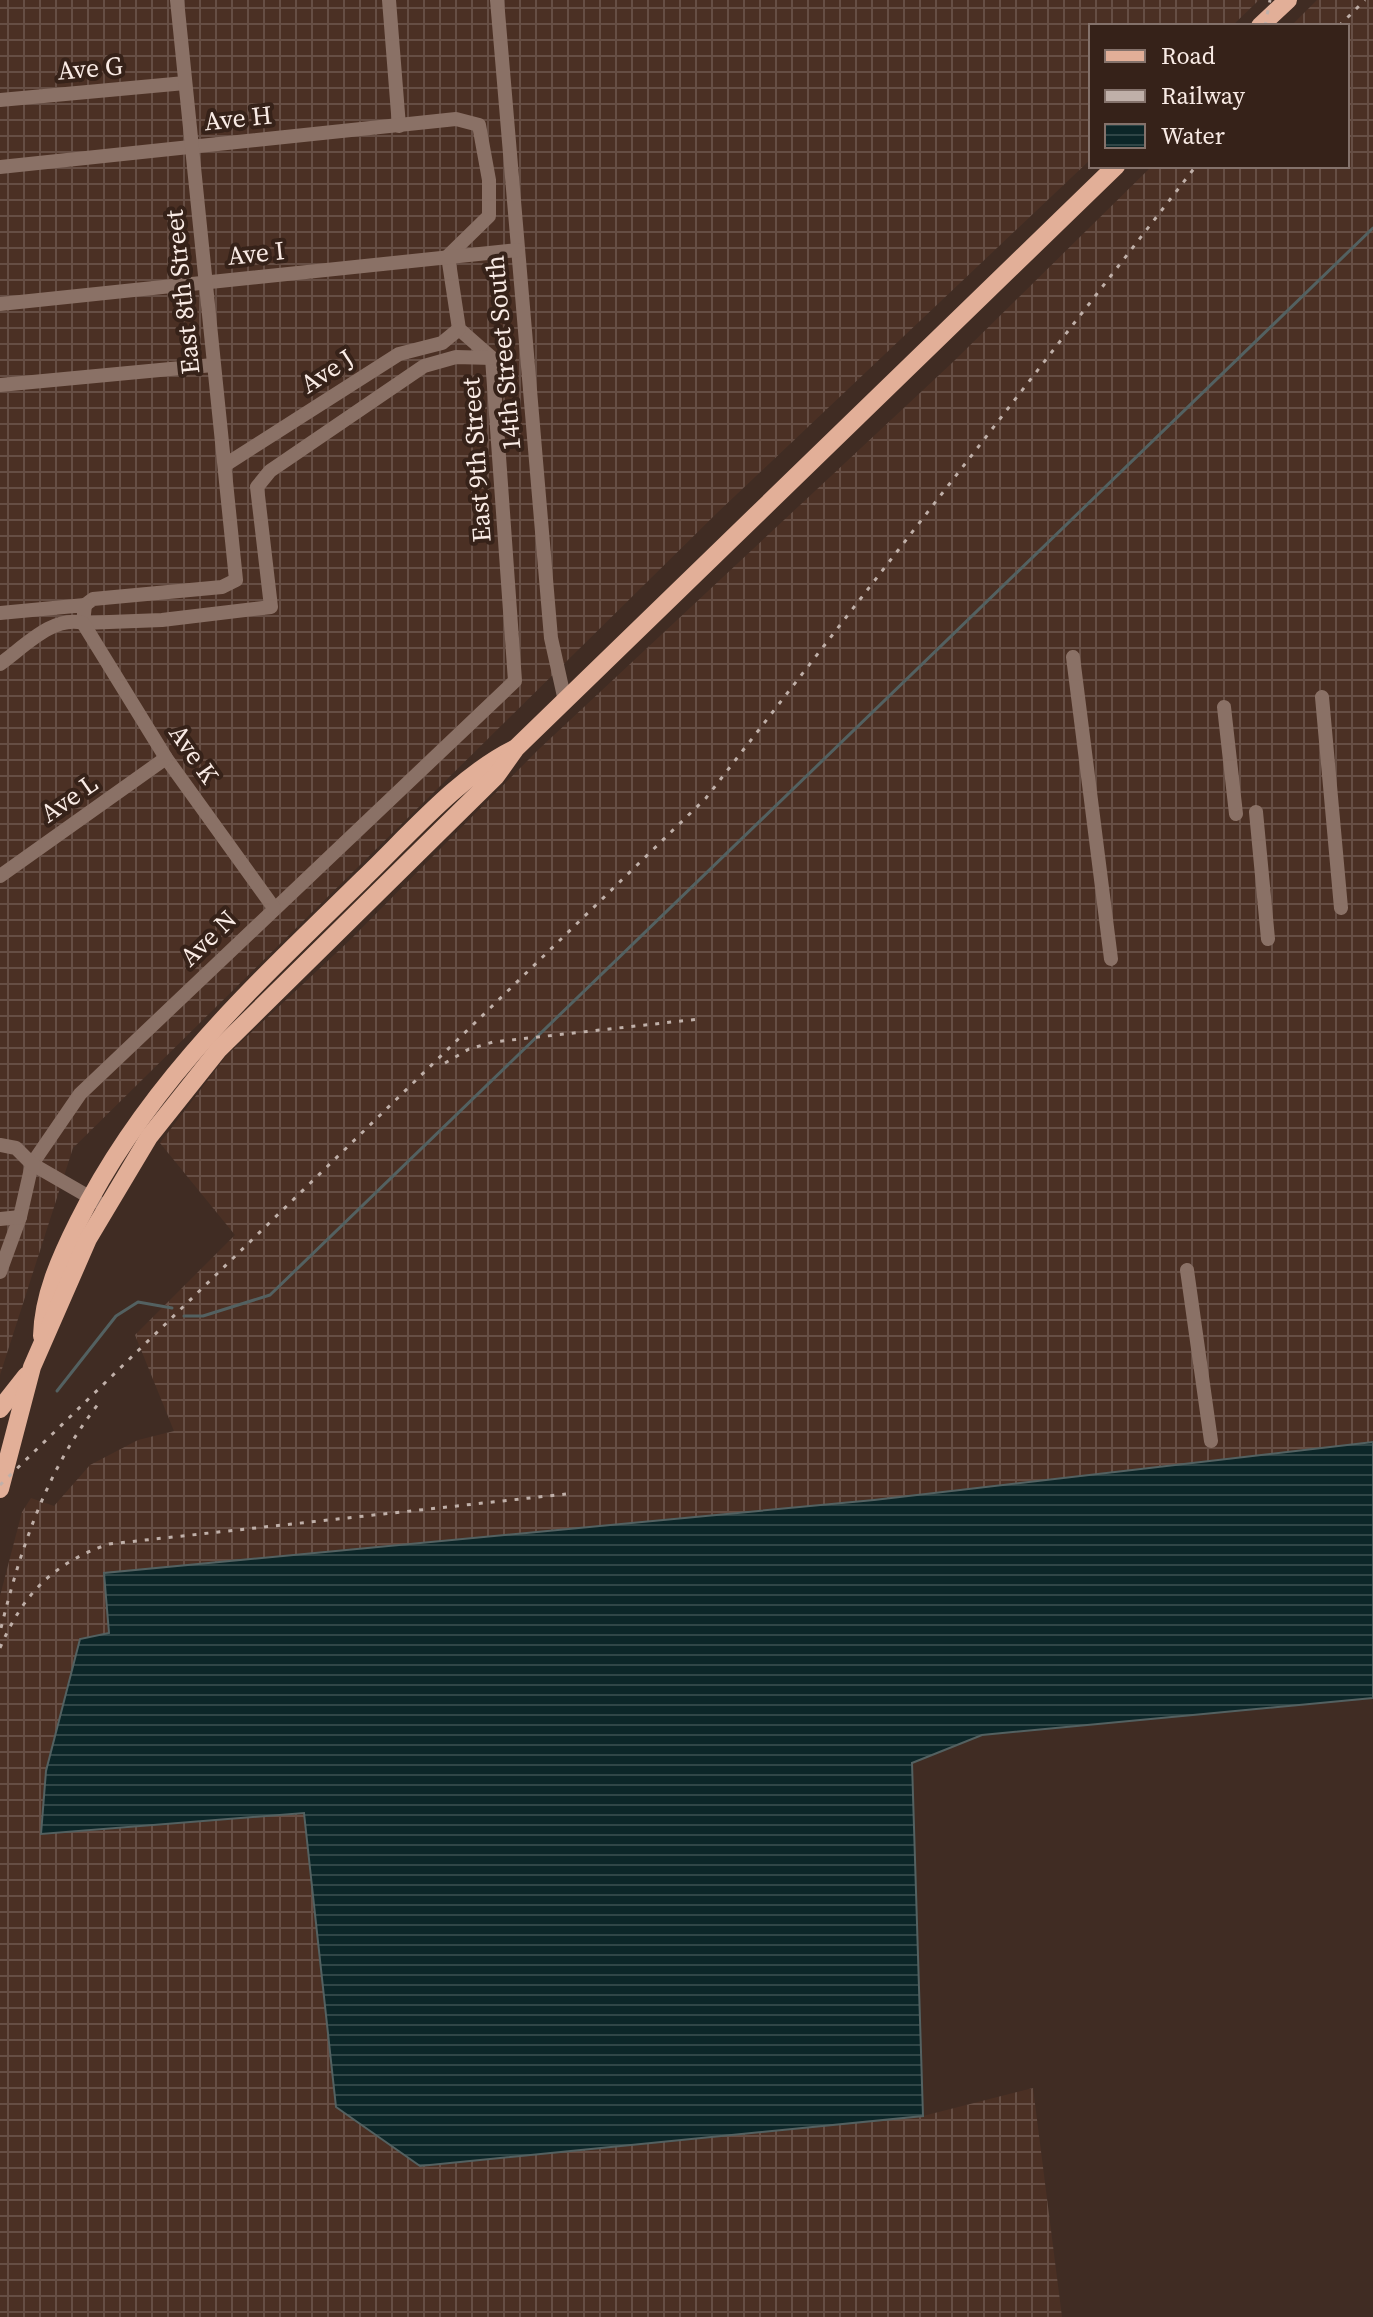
<svg xmlns="http://www.w3.org/2000/svg" width="1373" height="2317" font-family="'Source Serif 4',serif">
<style>
.industrial{fill:url(#industrial-grid)}
.water{fill:url(#water-rules);stroke:#536161;stroke-width:2}
.lines{fill:none;stroke-linecap:round;stroke-linejoin:round}
.stream{stroke:#536161;stroke-width:3}
.minor{stroke:#8a7166;stroke-width:14}
.major{stroke:#e2af98;stroke-width:18}
.rail{stroke:#c0b0a9;stroke-width:3;stroke-dasharray:4 8;stroke-linecap:butt}
.labels{text-anchor:middle;stroke-width:8;stroke-linejoin:round;paint-order:stroke}
.street-label{font-size:26px;fill:#f9ebe5;stroke:#362219}
</style>
<defs>
<pattern id="industrial-grid" width="8" height="8" patternUnits="userSpaceOnUse" patternTransform="scale(2)"><rect width="8" height="8" fill="#4b3024"/><path d="M0 4h8M4 0v8" fill="none" stroke="#664e44"/></pattern>
<pattern id="water-rules" width="6" height="5" patternUnits="userSpaceOnUse" patternTransform="scale(2)"><rect width="6" height="5" fill="#0c2628"/><path d="M0 2.5h6" fill="none" stroke="#304647"/></pattern>
</defs>
<rect width="100%" height="100%" fill="#402c23"/>
<g class="industrial">
<path d="M0 0H1259L1232 26H1091V159L717 513 73 1148 0 1375Z"/>
<path d="M1317 0H1373V1442L874 1500 104 1573 109 1634 46 1771 41 1834 304 1813 336 2107 923 2116 1033 2088 1062 2317H0V1596L22 1512 31 1498 54 1506 90 1465 138 1440 174 1431 135 1335 235 1235 160 1143 226 1056 349 941 538 750 953 362 1152 166H1347V26H1291Z"/>
</g>
<path class="water" d="M1373 1442V1698L982 1735 912 1763 923 2116 420 2166 336 2107 304 1813 41 1834 46 1771 80 1639 109 1633 104 1573 874 1500Z"/>
<g class="lines">
<g class="stream">
<path d="M184 1316H203L270 1295 1373 228"/>
<path d="M57 1391 116 1316 138 1302 172 1308"/>
</g>
<g class="minor">
<path d="M389 0 399 126"/>
<path d="M497 0 551 638 565 701"/>
<path d="M0 100 185 83"/>
<path d="M0 167 456 119 479 125 489 180V216L448 256 459 329 492 358 515 681 80 1094 32 1164 20 1217 0 1272"/>
<path d="M0 304 518 250"/>
<path d="M0 385 213 365"/>
<path d="M225 465 399 354 442 343 459 329"/>
<path d="M85 605 93 599 222 587 236 580 177 0"/>
<path d="M0 613 85 605 83 623 162 620 271 607 257 487 270 471 424 366 456 357 492 358"/>
<path d="M1073 657 1111 959"/>
<path d="M0 664C24 647 53 615 83 623L166 758 274 908"/>
<path d="M1322 697 1341 908"/>
<path d="M1224 707 1236 814"/>
<path d="M1256 812 1268 939"/>
<path d="M0 876 166 758"/>
<path d="M0 1145 16 1148 32 1164 98 1202"/>
<path d="M0 1219 20 1217"/>
<path d="M1187 1270 1211 1441"/>
</g>
<g class="major">
<path d="M1260 26 1288 0"/>
<path d="M42 1336C43 1296 60 1258 78 1222 147 1083 254 986 363 879 408 836 459 776 514 749"/>
<path d="M0 1409 26 1376"/>
<path d="M0 1489 32 1367 88 1239 149 1137 219 1049 496 776 516 748 1116 166"/>
</g>
<g class="rail">
<path d="M1265 26 1270 0"/>
<path d="M1339 26 1365 0"/>
<path d="M445 1063 469 1049 493 1042 699 1019"/>
<path d="M0 1485 706 798 1196 166"/>
<path d="M1 1628C21 1547 47 1469 99 1403"/>
<path d="M0 1648C23 1594 53 1563 109 1544L566 1494"/>
</g>
</g>
<g class="labels">
<g class="street-label">
<text transform="translate(90 68) rotate(-5)" y="9">Ave G</text>
<text transform="translate(238 118) rotate(-6)" y="9">Ave H</text>
<text transform="translate(256 253) rotate(-6)" y="9">Ave I</text>
<text transform="translate(182 292) rotate(-96)" y="9">East 8th Street</text>
<text transform="translate(503 353) rotate(-95)" y="9">14th Street South</text>
<text transform="translate(327 371) rotate(-33)" y="9">Ave J</text>
<text transform="translate(476 460) rotate(-94)" y="9">East 9th Street</text>
<text transform="translate(194 754) rotate(55)" y="9">Ave K</text>
<text transform="translate(69 798) rotate(-35)" y="9">Ave L</text>
<text transform="translate(208 938) rotate(-44)" y="9">Ave N</text>
</g>
</g>
<rect x="1089" y="24" width="260" height="144" fill="#362219" stroke="#84726b" stroke-width="2"/>
<rect x="1105" y="50" width="40" height="12" fill="#e2af98" stroke="#84726b" stroke-width="2"/>
<text x="1161" y="64" font-size="24" fill="#f9ebe5">Road</text>
<rect x="1105" y="90" width="40" height="12" fill="#c0b0a9" stroke="#84726b" stroke-width="2"/>
<text x="1161" y="104" font-size="24" fill="#f9ebe5">Railway</text>
<rect x="1105" y="124" width="40" height="24" fill="url(#water-rules)" stroke="#84726b" stroke-width="2"/>
<text x="1161" y="144" font-size="24" fill="#f9ebe5">Water</text>
</svg>
